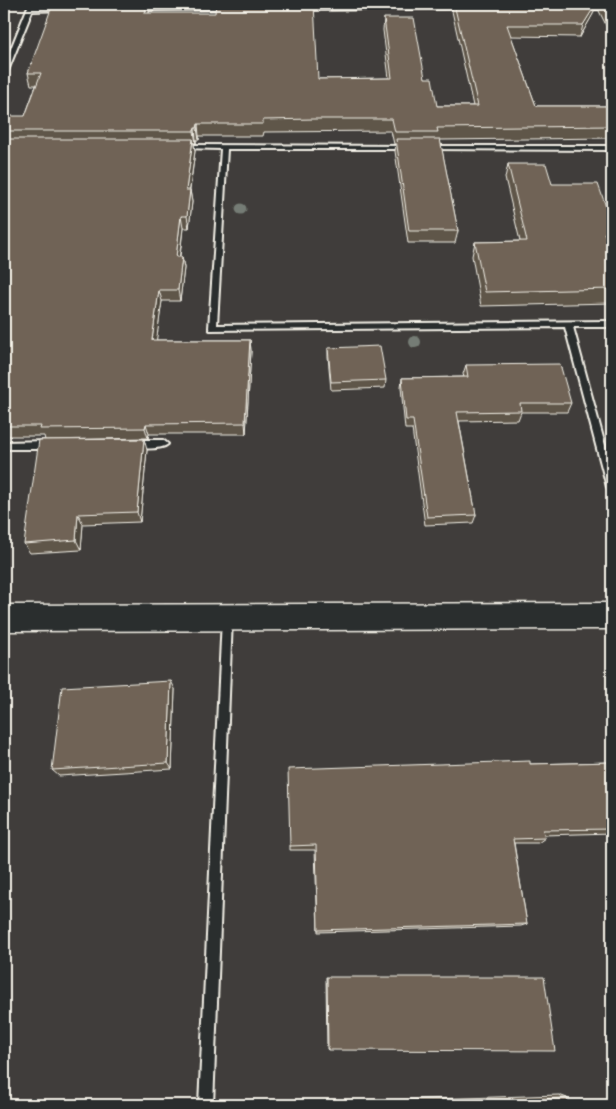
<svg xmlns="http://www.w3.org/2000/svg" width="616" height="1109" font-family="'Indie Flower',sans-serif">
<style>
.built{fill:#3f3e3a}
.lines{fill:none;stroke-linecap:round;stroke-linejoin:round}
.lane-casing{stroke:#f4f1e8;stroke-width:4}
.secondary-casing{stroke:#f4f1e8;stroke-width:3}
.lane{fill:#2a2d2e;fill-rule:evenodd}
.secondary{fill:#2a2d2e;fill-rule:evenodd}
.tree{fill:#757b74}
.wall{fill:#5f564a;stroke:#f4f1e8}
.shaded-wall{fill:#4e463c;stroke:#f4f1e8}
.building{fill:#6f6456;stroke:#f4f1e8}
</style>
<rect width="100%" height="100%" fill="#2a2d2e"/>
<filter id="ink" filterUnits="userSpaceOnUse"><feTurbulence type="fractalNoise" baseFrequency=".02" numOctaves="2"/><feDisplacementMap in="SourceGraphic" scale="10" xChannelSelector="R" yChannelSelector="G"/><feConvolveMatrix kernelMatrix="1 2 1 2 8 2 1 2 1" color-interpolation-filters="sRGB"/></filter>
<g filter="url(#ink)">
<rect class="built" x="4" y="4" width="608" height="1101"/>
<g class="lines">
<g class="lane-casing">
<g id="lane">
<path d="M29 4H35L33 7 64 6 67 8 64 10 32 11 7 73 4 75V66Z"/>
<path d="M466 5 469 7 468 8 301 10 298 8 301 6Z"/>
<path d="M612 5V9H583L580 7 583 5Z"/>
<path d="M229 6 231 7V9L136 10 133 8 136 6Z"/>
<path d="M182 145 410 146 411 147 408 149H227L217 325 612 321V327H573L612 471V491L609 490 607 487 565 327 210 330 209 328 221 149 180 148V146Z"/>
<path d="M425 146H612V150L427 149 424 147Z"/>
<path d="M132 440H163L168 444C162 450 133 450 127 444Z"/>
<path d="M50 441 55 445 50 449H4V442Z"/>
<path d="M227 613 231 615 232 618 213 1105H199L222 618 223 615Z"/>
</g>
</g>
<g class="secondary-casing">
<path id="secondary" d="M612 603V629L4 631V605Z"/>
</g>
<use href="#lane" class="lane"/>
<use href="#secondary" class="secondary"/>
</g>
<g class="tree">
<circle cx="241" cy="209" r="5.5"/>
<circle cx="415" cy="342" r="6"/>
</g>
<g class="wall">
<path d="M59 4H151V5H148L149 13 318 79 389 78 383 30 384 18 425 78 437 106H473L452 11 453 4H596L593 14 580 37 511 36 536 106H612V138L440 140 458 231 455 243H408L395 151 396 144H394L391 131 264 132 263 136H199V140H196V143H194L195 151 190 190 192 202 189 228H183L180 257H182L184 268 180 301H162L156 340H250L251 351 246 434H149L148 438 45 440 44 436H4V139H8L6 131 25 116 36 85H31L28 73Z"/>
<path d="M601 4H612V37L599 11Z"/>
<path d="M508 164 552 184 612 224V241L611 245 612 248V303L481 306 472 256 475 242 520 241 505 178Z"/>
<path d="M328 348 386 380 385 388 331 390 328 356Z"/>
<path d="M466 365 571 403 567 412H521L518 420 459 421 476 515 473 523 425 525 412 429H405L401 387 402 378 464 377 463 374Z"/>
<path d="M147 450 140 522 83 524 81 550 30 553 24 544Z"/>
<path d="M175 689 172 769 59 776 52 770Z"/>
<path d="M612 762V833L544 835 545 838 538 843H514L527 924 521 926 318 932 315 850H290V846L530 764Z"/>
<path d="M326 977H327L328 1050 327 1049Z"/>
<path d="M559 1095 567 1098 569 1105H370V1101Z"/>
</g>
<g class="shaded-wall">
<path d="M147 4H148L149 12 147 25 145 13Z"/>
<path d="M596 4 593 14 580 37 583 25Z"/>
<path d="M198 124 199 136V140L197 128Z"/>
<path d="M195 128 196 140V143L194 131Z"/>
<path d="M193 139 195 151 188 202 186 190Z"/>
<path d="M190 190 192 202 189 228 187 216Z"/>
<path d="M181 216 183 228 178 268 176 257Z"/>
<path d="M182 257 184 268 180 301 178 290Z"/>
<path d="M159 290 162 301 155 351 152 340Z"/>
<path d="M250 340 251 351 246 434 245 423Z"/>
<path d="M146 424 149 434 148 438 145 428Z"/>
<path d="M144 439 147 450 140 522 137 512Z"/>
<path d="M78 514 83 524 81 550 76 540Z"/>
<path d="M171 681 175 689 172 769 168 763Z"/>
</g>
<g class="building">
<path d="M59 4H147L145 13H215L216 4H314L318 79 392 78 384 18H414L425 78H432L437 106H478L454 4H596L583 25H507L536 106H612V126L437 128 438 132H395L392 119H314L263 120V124H198L197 128H195L194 131H6L11 116H25L41 73H28L52 6H58Z"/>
<path d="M605 4H612V19Z"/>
<path d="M4 139H193L186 190H190L187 216H181L176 257H182L178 290H159L152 340H250L245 423 146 424 145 428 40 429 41 426H4Z"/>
<path d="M396 139H440L458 231H409Z"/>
<path d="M508 164H546L552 184H598L612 224V233H604L612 248V289L485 292 475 242 527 241Z"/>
<path d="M380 346 386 380 331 382 328 348Z"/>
<path d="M560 364 571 403H520L521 411 457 412 476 515 427 517 413 420H406L402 378 468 377 466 365Z"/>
<path d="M144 439 137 512 78 514 76 540 24 544 39 440Z"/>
<path d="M171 681 168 763 52 770 62 687Z"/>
<path d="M530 761V764L612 762V829L543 830 545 838 513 839 527 924 318 930 316 845 290 846 288 769Z"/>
<path d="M327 977H544L555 1051 328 1050Z"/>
<path d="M567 1098 569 1105H372V1104Z"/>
</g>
</g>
<rect width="616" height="1109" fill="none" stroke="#2a2d2e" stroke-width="20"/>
<rect x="10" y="10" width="596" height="1089" fill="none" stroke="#f4f1e8" stroke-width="2" filter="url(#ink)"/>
</svg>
